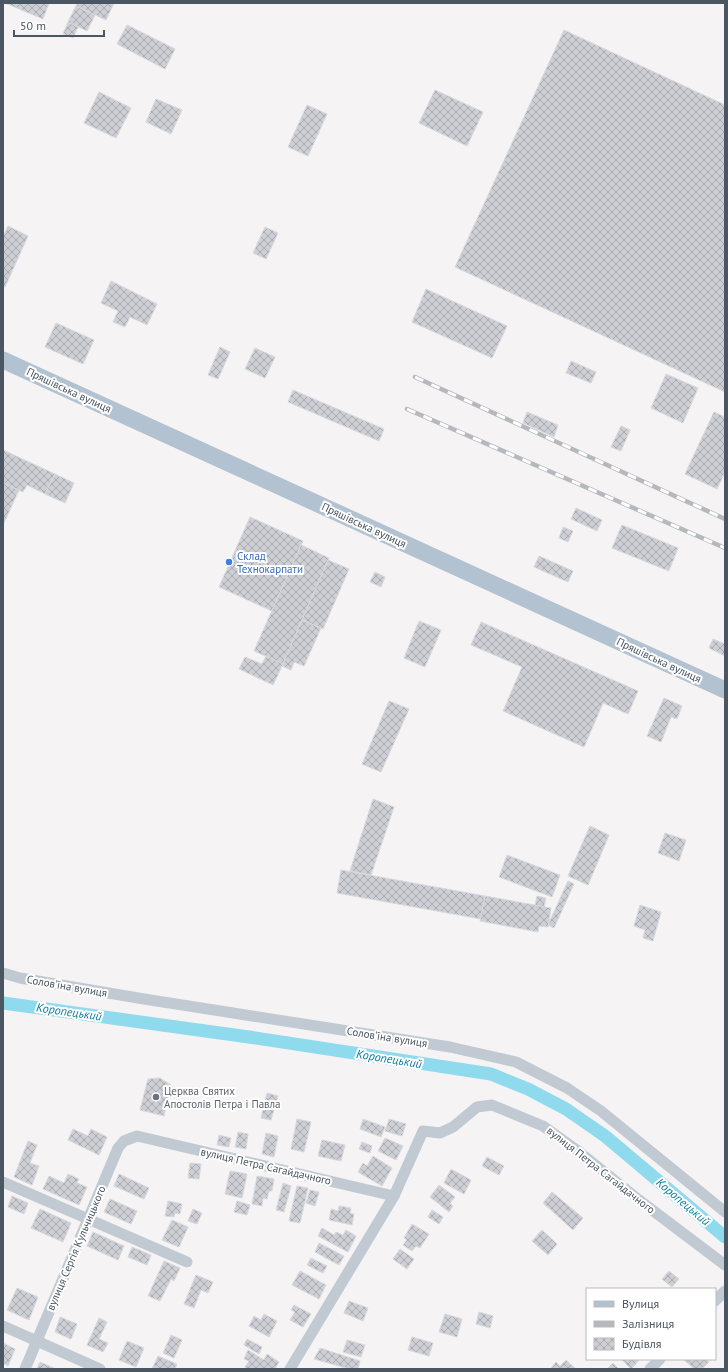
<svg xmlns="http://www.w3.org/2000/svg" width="728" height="1372" font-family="'PT Sans',sans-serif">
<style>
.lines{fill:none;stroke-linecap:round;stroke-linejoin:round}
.canal{stroke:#90daee;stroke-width:13}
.building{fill:url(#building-cross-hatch);stroke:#d7d9de}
.minor{stroke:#c1cad2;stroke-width:11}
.primary{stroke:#b3c2d1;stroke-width:17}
.rail-casing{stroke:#b5b8bd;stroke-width:4.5}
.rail{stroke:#fff;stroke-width:3;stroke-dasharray:9;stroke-linecap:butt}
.shop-dot{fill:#3f7fe0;stroke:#fff;stroke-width:1.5}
.worship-dot{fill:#6b7280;stroke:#fff;stroke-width:1.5}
.labels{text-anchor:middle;stroke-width:4;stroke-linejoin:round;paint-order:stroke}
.street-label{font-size:11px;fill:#4a5661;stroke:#fff}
.shop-label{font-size:11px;fill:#366cbe;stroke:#fff;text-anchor:start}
.worship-label{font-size:11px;fill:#5b616d;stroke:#fff;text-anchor:start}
.water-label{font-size:12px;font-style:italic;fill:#0c7c9b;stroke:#fff}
</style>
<defs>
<pattern id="building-cross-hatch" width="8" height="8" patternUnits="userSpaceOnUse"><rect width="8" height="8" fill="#cdcfd5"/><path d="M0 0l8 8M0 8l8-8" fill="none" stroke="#a8abb0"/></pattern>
</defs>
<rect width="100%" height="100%" fill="#f5f3f3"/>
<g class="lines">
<path class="canal" d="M3 1003 249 1037 491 1074 528 1089 566 1109 605 1136 725 1237"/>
</g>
<g class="building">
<path d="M5 3H49L43 19Z"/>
<path d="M77 3H114L106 20 76 6Z"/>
<path d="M76 6 95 15 87 31 68 22Z"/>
<path d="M68 22 78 27 73 38 63 34Z"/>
<path d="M127 25 175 49 165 69 117 44Z"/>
<path d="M564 30 725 105V392L455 267Z"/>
<path d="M435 90 483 112 467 146 419 123Z"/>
<path d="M99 92 131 108 116 138 84 123Z"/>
<path d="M156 99 182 110 171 134 146 122Z"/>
<path d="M307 105 327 114 308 156 288 147Z"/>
<path d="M8 226 28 236 5 287 3 286V237Z"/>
<path d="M265 227 278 233 266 259 253 253Z"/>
<path d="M111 281 157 304 147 325 130 317 125 327 113 322 118 311 101 303Z"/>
<path d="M426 289 507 326 492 358 412 322Z"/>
<path d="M56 323 94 340 83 364 45 347Z"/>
<path d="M220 347 230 352 218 379 208 375Z"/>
<path d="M255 348 275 357 265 378 245 369Z"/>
<path d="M571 361 596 372 591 383 566 373Z"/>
<path d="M666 374 698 388 683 423 651 408Z"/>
<path d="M293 390 384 429 379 441 288 402Z"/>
<path d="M527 412 558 425 554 437 523 423Z"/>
<path d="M714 412 725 417V472L717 489 685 474Z"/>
<path d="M621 426 630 430 621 451 611 447Z"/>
<path d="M3 450 55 474 45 494 27 485 23 492 3 483Z"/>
<path d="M55 474 74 483 65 503 45 494Z"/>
<path d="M3 483 19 490 3 525Z"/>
<path d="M576 508 602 520 597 531 571 519Z"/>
<path d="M250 517 303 541 272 611 219 587Z"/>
<path d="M622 525 678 548 669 571 612 548Z"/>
<path d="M563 527 573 531 568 542 559 538Z"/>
<path d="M301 545 329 558 283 664 254 651Z"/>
<path d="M539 556 573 571 568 582 534 567Z"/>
<path d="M328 560 349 569 323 629 302 620Z"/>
<path d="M375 572 385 577 381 587 370 582Z"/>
<path d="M302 620 321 628 304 666 294 662 291 670 282 666Z"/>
<path d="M419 621 441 630 425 667 404 658Z"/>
<path d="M481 622 638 691 628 714 603 703 584 747 503 711 522 667 471 645Z"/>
<path d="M713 639 725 644V656L709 648Z"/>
<path d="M266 656 283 664 273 685 239 669 245 657 262 664Z"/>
<path d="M664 698 682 706 677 719 671 717 661 742 647 736Z"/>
<path d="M389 701 409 709 381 772 362 764Z"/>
<path d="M373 799 394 807 371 875 350 871Z"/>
<path d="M590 826 609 835 588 885 568 876Z"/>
<path d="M665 833 686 840 679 861 658 853Z"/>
<path d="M507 855 560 875 552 897 499 877Z"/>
<path d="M341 870 485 896 481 919 337 893Z"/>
<path d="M568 881 574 884 554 928 548 925Z"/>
<path d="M485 896 551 908 548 927 539 926 538 932 480 921Z"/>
<path d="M537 896 546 898 544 907 535 905Z"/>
<path d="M640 905 661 912 653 941 643 938 645 930 634 926Z"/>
<path d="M160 1078 171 1085 164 1116 140 1110 148 1079Z"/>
<path d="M267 1093 278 1096 271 1120 261 1118Z"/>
<path d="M297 1119 311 1122 304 1152 291 1149Z"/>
<path d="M363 1119 385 1127 381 1137 360 1129Z"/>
<path d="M389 1119 406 1124 402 1136 385 1131Z"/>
<path d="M73 1129 88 1136 91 1129 107 1137 99 1155 68 1140Z"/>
<path d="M238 1132 248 1134 246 1149 235 1147Z"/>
<path d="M266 1133 278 1136 274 1157 262 1154Z"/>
<path d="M219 1135 231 1138 229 1147 217 1145Z"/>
<path d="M385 1138 403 1146 396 1160 378 1151Z"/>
<path d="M322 1140 345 1145 341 1161 318 1156Z"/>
<path d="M28 1141 37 1145 30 1163 39 1166 32 1185 14 1177Z"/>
<path d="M362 1142 372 1146 370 1153 359 1149Z"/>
<path d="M373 1156 392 1168 382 1186 358 1172 363 1163 367 1166Z"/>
<path d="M487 1157 504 1166 499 1175 482 1166Z"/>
<path d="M190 1163 201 1164 199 1179 188 1178Z"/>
<path d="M451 1169 471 1180 464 1194 444 1183Z"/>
<path d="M230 1171 247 1174 242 1198 225 1194Z"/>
<path d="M68 1174 79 1179 77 1183 87 1187 79 1205 43 1189 49 1176 64 1183Z"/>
<path d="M119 1174 149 1188 144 1199 114 1186Z"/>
<path d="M257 1176 274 1179 272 1191H269L267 1199 263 1198 262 1206 252 1204Z"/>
<path d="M283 1183 291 1186 284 1212 276 1210Z"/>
<path d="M439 1185 455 1197 450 1203 453 1206 449 1212 430 1197Z"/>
<path d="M297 1186 308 1188 300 1223 289 1221Z"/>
<path d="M310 1190 319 1192 315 1206 306 1203Z"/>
<path d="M552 1192 583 1218 573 1230 543 1203Z"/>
<path d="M12 1196 28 1203 24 1214 8 1207Z"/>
<path d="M110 1199 137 1211 131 1224 104 1212Z"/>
<path d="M168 1201 182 1204 180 1214 175 1213 174 1217 165 1216Z"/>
<path d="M237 1201 250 1205 247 1215 234 1212Z"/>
<path d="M339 1206 351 1208 350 1213 354 1214 352 1225 329 1220 331 1209 338 1211Z"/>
<path d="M40 1209 71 1223 63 1242 31 1228Z"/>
<path d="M193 1209 202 1213 197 1224 188 1221Z"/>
<path d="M432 1210 443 1217 439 1224 428 1217Z"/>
<path d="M172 1220 188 1227 179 1247 162 1240Z"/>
<path d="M412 1224 429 1234 420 1248 416 1246 412 1251 403 1245 407 1240 404 1238Z"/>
<path d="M322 1228 334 1235 336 1232 343 1235 346 1230 356 1236 348 1252 318 1236Z"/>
<path d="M542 1230 557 1244 548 1255 532 1241Z"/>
<path d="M93 1232 124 1246 118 1260 87 1246Z"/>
<path d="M319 1243 344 1256 339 1265 315 1252Z"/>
<path d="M132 1247 151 1255 147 1265 128 1257Z"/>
<path d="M400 1249 414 1259 407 1269 393 1259Z"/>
<path d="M311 1258 327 1266 323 1273 307 1265Z"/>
<path d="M164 1261 180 1268 174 1281 171 1279 160 1301 148 1296Z"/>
<path d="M300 1271 326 1285 319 1299 292 1285Z"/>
<path d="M669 1271 679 1279 672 1287 662 1279Z"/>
<path d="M196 1275 213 1282 208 1293 201 1290 194 1308 184 1304Z"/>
<path d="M17 1288 38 1297 29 1320 7 1310Z"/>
<path d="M349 1301 368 1308 363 1321 344 1313Z"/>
<path d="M294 1305 311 1314 303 1327 290 1320 295 1312 291 1310Z"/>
<path d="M479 1312 493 1316 490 1328 476 1324Z"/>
<path d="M264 1314 277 1321 269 1337 249 1326 254 1316 261 1320Z"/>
<path d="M445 1314 462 1319 457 1337 439 1332Z"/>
<path d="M60 1317 77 1324 71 1339 55 1332Z"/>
<path d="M99 1318 107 1322 99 1339 108 1343 103 1352 87 1345Z"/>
<path d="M171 1335 182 1340 174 1358 163 1353Z"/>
<path d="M412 1337 433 1343 429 1356 408 1350Z"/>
<path d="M247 1339 262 1347 259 1354 244 1345Z"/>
<path d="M347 1340 365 1345 361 1357 343 1352Z"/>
<path d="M127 1341 144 1348 136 1367 119 1360Z"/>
<path d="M3 1343 15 1349 8 1366 3 1363Z"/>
<path d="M320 1348 360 1361 358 1369H350L314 1359Z"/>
<path d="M248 1350 264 1360 267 1354 279 1362 275 1369H249L245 1367 249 1361 244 1359Z"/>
<path d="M158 1356 177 1364 175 1369H152Z"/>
<path d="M621 1359H640L631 1369Z"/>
<path d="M683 1359H706L709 1362 702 1369H694Z"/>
<path d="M566 1360 576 1369 551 1368 556 1362 560 1366Z"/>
<path d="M40 1362 56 1369H37Z"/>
<path d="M613 1363 619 1369H607Z"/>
</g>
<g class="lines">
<g class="minor">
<path d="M3 973 20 978 144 999 450 1047 516 1062 567 1088 601 1111 725 1212"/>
<path d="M3 1182 187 1262"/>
<path d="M715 1301 725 1291"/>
<path d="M3 1326 100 1369"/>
<path d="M25 1369 118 1148 124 1141 137 1136 394 1196"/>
<path d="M290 1369 394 1196 423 1131 440 1133 453 1127 477 1107 492 1105 543 1126 578 1151 639 1200 725 1265"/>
<path d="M650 1369 660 1359"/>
</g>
<path class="primary" d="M3 360 725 690"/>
<g class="rail-casing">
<g id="rail">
<path d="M415 377 725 519"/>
<path d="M407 409 725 548"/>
</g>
</g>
<use href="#rail" class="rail"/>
</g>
<circle class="shop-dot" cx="229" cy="562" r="4"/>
<circle class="worship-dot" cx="156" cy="1097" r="4"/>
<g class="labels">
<g class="street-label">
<text transform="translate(69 390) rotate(25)" y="4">Пряшівська вулиця</text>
<text transform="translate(364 525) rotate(25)" y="4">Пряшівська вулиця</text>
<text transform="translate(659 660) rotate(25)" y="4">Пряшівська вулиця</text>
<text transform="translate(67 986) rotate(10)" y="4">Соловʼїна вулиця</text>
<text transform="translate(387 1037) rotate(9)" y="4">Соловʼїна вулиця</text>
<text transform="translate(266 1166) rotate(13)" y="4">вулиця Петра Сагайдачного</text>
<text transform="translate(601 1170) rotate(38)" y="4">вулиця Петра Сагайдачного</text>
<text transform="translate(76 1248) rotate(-67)" y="4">вулиця Сергія Кульчицького</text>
</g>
<g class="shop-label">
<text x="237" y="560">Склад<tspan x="237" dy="13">Технокарпати</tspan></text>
</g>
<g class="worship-label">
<text x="164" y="1095">Церква Святих<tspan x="164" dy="13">Апостолів Петра і Павла</tspan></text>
</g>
<g class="water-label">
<text transform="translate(69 1012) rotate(8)" y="4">Коропецький</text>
<text transform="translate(389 1059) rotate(9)" y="4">Коропецький</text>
<text transform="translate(683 1202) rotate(40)" y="4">Коропецький</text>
</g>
</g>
<rect width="728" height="1372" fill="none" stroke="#4a5661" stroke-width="8"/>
<rect x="586" y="1288" width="130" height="72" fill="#ffffff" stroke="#b7bbc0"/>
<rect x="594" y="1301" width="20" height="6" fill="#b3c2d1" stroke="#b7bbc0"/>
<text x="622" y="1308" font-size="12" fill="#4a5661">Вулиця</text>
<rect x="594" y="1321" width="20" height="6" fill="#b5b8bd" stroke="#b7bbc0"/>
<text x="622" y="1328" font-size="12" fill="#4a5661">Залізниця</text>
<rect x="594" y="1338" width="20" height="12" fill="url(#building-cross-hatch)" stroke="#b7bbc0"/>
<text x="622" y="1348" font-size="12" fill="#4a5661">Будівля</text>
<path d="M14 30v6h90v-6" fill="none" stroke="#4a5661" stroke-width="2"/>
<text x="20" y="30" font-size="12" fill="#4a5661" stroke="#ffffff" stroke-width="3" paint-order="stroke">50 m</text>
</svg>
